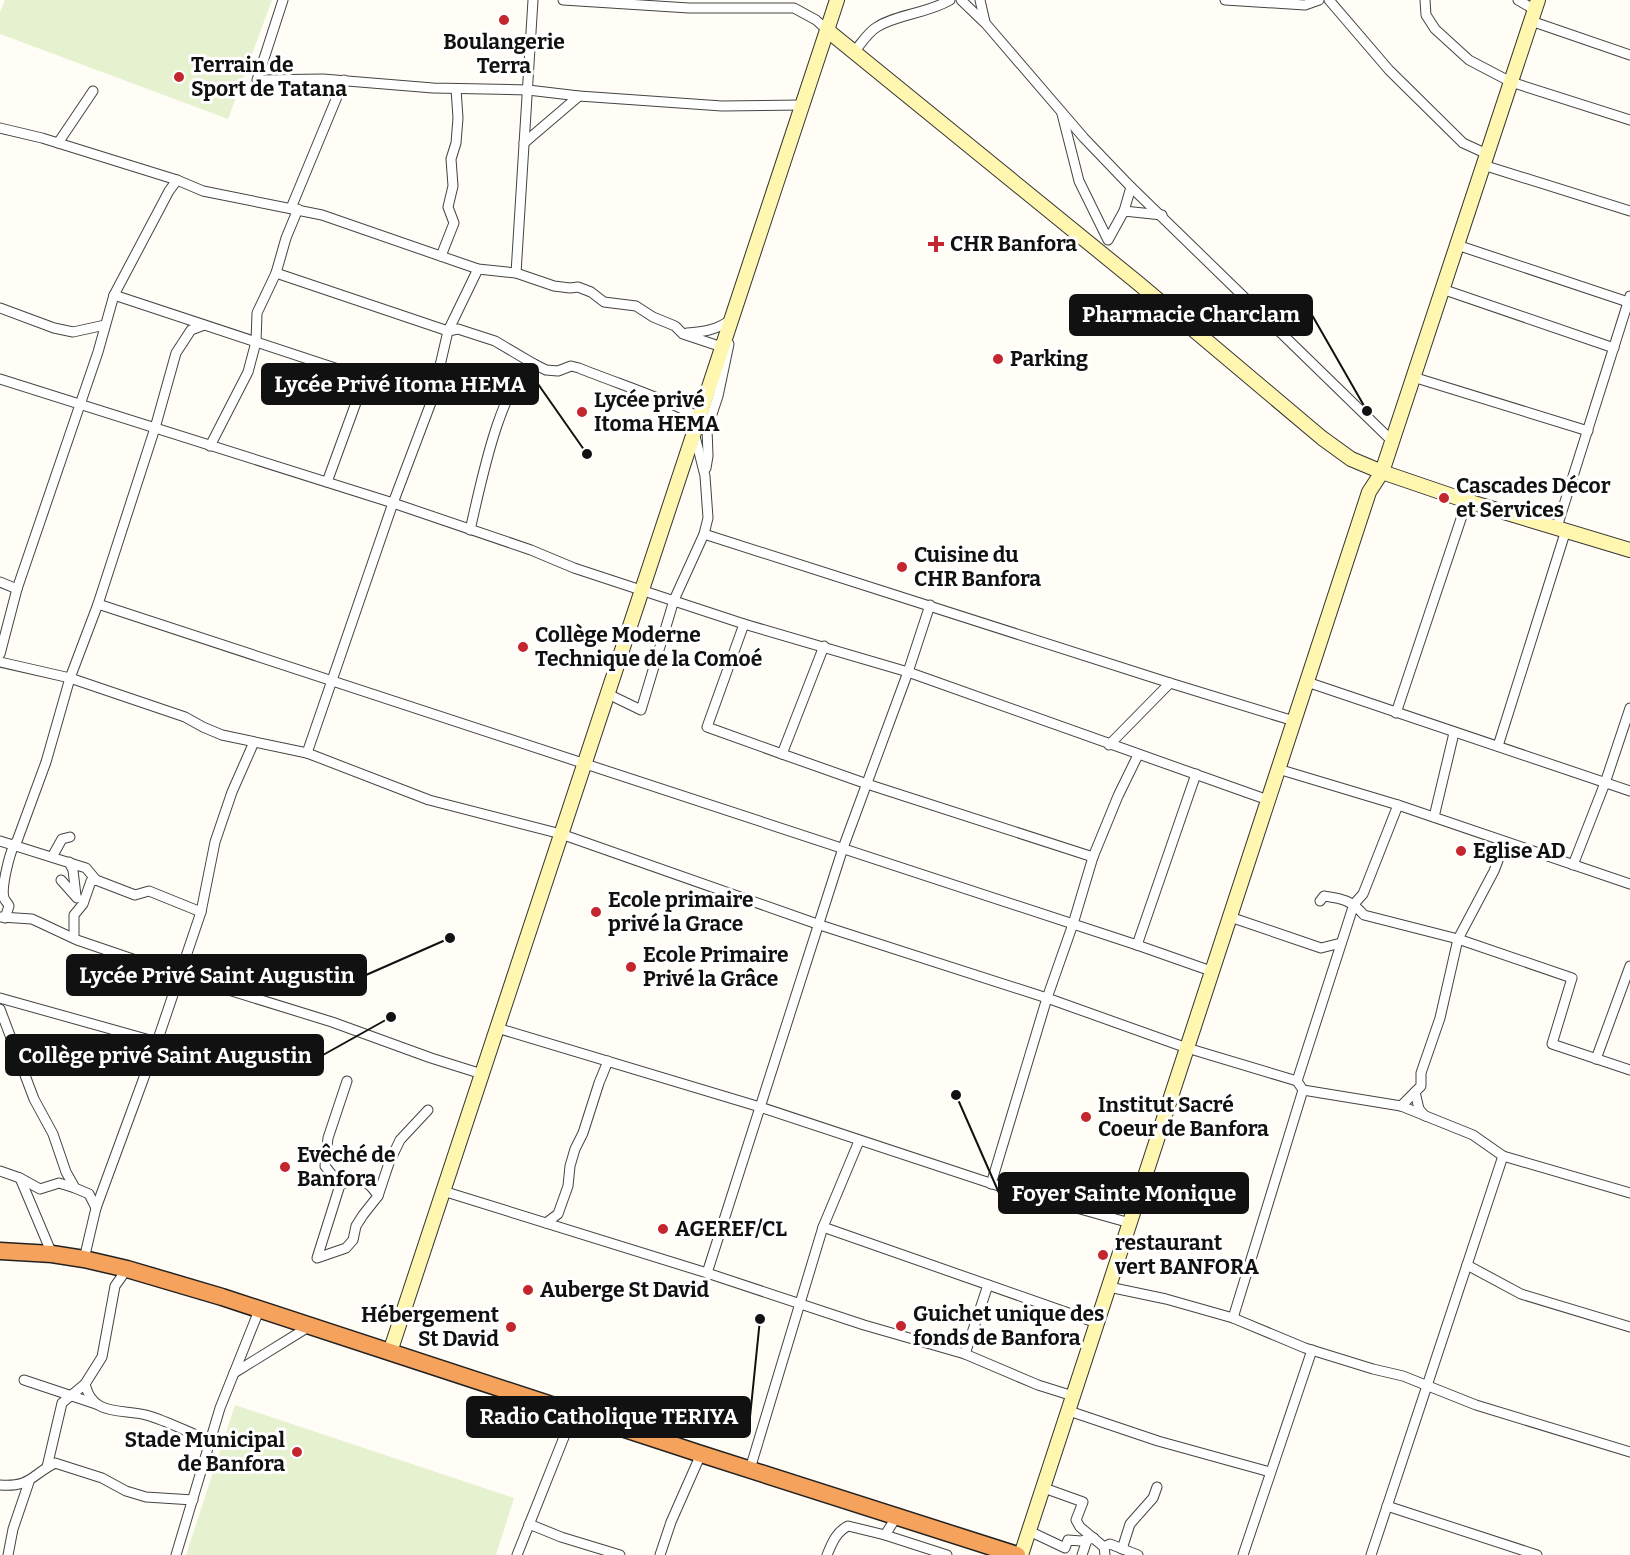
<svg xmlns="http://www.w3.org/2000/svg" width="1630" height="1555" font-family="Bitter,serif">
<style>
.pitch{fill:#e6f2cf}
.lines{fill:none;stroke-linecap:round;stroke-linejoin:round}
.street-casing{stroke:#444;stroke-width:11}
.secondary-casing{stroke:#333;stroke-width:16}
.highway-casing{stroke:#222;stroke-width:19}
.street{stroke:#fff;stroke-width:9}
.secondary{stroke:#fff6b0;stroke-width:14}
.highway{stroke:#f5a25d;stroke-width:16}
.poi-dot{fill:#c4262e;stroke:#fff;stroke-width:2}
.labels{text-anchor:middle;stroke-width:6;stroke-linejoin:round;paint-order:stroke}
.poi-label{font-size:21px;font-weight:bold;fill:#111;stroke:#fff;text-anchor:start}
.leader{fill:none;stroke:#111;stroke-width:2}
.callout-dot{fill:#111;stroke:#fff;stroke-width:2}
.callout{fill:#111;stroke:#111;stroke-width:2}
.callout-label{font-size:22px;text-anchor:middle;font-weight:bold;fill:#fff}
</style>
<rect width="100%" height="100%" fill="#fffdf5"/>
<g class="pitch">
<path d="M5 0H272L228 119 0 34V12Z"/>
<path d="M235 1405 514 1498 496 1555H186Z"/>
</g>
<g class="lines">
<g class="street-casing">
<g id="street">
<path d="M283 0 257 80 323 79 433 88 528 90 579 96 722 106 802 105"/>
<path d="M563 0 689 8H794L816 20 827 30"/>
<path d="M961 0 986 24 1084 138 1131 187 1392 441"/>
<path d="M980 0 985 22"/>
<path d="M1225 0 1305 5 1319 0"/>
<path d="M1329 0 1389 70 1463 143 1487 154"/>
<path d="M1425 0 1426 15 1435 29 1469 60 1511 82 1630 120"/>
<path d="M1518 0 1535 10"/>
<path d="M1531 21 1630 55"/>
<path d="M854 52C861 44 868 32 877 27 897 14 926 14 950 0"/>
<path d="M1062 114 1079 181 1108 240 1124 211 1162 215"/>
<path d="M0 128 42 138 177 180 203 191 322 215 478 269 516 273 554 286 570 288 578 287 591 292 604 302 636 306 653 317 675 326 683 334 722 347"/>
<path d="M58 143 93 91"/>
<path d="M524 143 579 96"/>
<path d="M1483 165 1630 211"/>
<path d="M291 208 344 80"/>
<path d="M1124 211 1131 187"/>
<path d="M1457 245 1628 302"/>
<path d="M441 256 454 223 448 207 453 186 451 159 456 143 458 118 456 89"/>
<path d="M276 273 448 331 458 329 495 341 534 364 546 370 558 371 571 366 579 368C618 384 662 397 699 417L695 436 705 476 708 518 704 534 674 600 641 710 608 694"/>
<path d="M516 273 533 0"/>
<path d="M1442 289 1614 348"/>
<path d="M114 295 432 400"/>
<path d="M0 308 54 328 73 332 105 325"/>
<path d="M687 333C703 332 717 330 730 320"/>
<path d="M1413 377 1588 431"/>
<path d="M0 379 393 503 531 550 574 568 744 624 908 672 1268 800"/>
<path d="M210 446 248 372 256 342 257 313 276 273 286 238 298 209"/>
<path d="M706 468 708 456 707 429 718 396 729 344"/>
<path d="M327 482 365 378"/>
<path d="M1557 527 1630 296"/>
<path d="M470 530C479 493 500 380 534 364"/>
<path d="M704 534 1170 683 1294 721"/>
<path d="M0 582 17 589"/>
<path d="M98 604 1137 945 1211 971"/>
<path d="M744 624 707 727 782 754 824 646"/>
<path d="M0 654 17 589 98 352 114 295 169 191 177 180"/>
<path d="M0 662 70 678 185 717 203 727 222 735 307 753 429 800 561 834 820 925 1047 998 1187 1048 1297 1081 1303 1090 1401 1106 1473 1135 1503 1156 1630 1193"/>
<path d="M1307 682 1630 791"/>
<path d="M1396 713 1467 501"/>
<path d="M1109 745 1170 683"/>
<path d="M1498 746 1566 530"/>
<path d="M307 753 393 503 432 400 448 331 478 269"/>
<path d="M782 754 867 784 1093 857"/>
<path d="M1278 769 1398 805 1630 884"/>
<path d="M1434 817 1454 733"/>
<path d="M0 841 86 868 96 880 135 895 149 891 201 912"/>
<path d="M52 857 62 839 70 837"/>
<path d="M69 862 73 870 76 896"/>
<path d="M1573 865 1605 783 1630 708"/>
<path d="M61 880 77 898"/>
<path d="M1320 901 1324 896C1343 899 1351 900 1364 915L1458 939 1572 978 1552 1044 1630 1070"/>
<path d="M1 917 32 919 77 940 118 954 180 975 332 1022 431 1058 482 1074"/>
<path d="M1230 917 1321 948 1341 943"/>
<path d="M5 918 9 906C8 903 5 901 4 898 1 888 10 848 17 841L46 762 70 678 98 604 155 428 176 353 191 330 204 325"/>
<path d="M74 938V915L83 904 91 881 96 880"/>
<path d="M1137 945 1196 774"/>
<path d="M0 998 157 1042"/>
<path d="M0 1009 34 1099 53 1134 66 1172 75 1188 89 1194 96 1208"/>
<path d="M497 1028 760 1107 1002 1187 1130 1223"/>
<path d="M1596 1059 1630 966"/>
<path d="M1297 1081 1354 904 1363 894 1398 805"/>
<path d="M1415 1092 1419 1109 1425 1116"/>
<path d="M1401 1106 1421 1086V1073L1440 1018 1458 939 1494 871 1505 842"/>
<path d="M0 1171 20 1178 40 1189 59 1183 75 1188"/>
<path d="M20 1178 52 1254"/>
<path d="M352 1180C366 1180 371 1185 378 1196L363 1215 356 1226 353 1240 346 1248 317 1258 340 1185Z"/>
<path d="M991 1184 1047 998 1073 924 1093 857 1118 796 1138 755"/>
<path d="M340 1185 325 1166 328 1138 347 1081"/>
<path d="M443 1191 707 1273 864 1325 965 1354 1038 1385 1073 1396"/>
<path d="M378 1196 389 1163 400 1140 428 1110"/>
<path d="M546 1223 558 1214 568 1186 570 1166 575 1149 583 1133 599 1083 608 1061"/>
<path d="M823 1227 1097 1323"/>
<path d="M84 1259 96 1208 157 1042 201 912 215 842 232 792 254 742"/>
<path d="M1467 1265 1521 1294 1630 1327"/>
<path d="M707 1273 843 848 908 672 930 605"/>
<path d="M1109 1287 1166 1299 1233 1318 1305 1348 1373 1369 1403 1376 1476 1405 1630 1452"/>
<path d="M1233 1318 1303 1090"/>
<path d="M965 1354 988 1285"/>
<path d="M234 1373 310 1326"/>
<path d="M24 1380 96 1404"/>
<path d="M85 1384C88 1394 91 1401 100 1406 113 1413 131 1411 146 1415 168 1421 189 1433 211 1441"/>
<path d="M1069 1411 1158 1441 1270 1472"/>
<path d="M47 1467 62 1403 85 1384 102 1357 115 1286 127 1269"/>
<path d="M750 1469 823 1227 859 1141"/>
<path d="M0 1485C31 1487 30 1476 55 1463L102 1478 126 1491 146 1497 193 1500"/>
<path d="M1044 1488 1083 1502 1076 1520 1080 1527 1104 1547 1105 1555"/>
<path d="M1387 1506 1537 1555"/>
<path d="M529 1524 561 1537 620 1555"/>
<path d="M1029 1531 1065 1548 1068 1540 1081 1541 1094 1538"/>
<path d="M885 1535 947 1555"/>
<path d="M1104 1547 1110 1544 1138 1555"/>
<path d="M1122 1549 1130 1524 1153 1498 1157 1487"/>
<path d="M8 1555 13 1529 29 1482"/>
<path d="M176 1555 220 1408 260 1308"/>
<path d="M517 1555 574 1412"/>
<path d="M660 1555 671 1522 701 1454"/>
<path d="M827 1555C832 1543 836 1532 848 1526L885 1535 897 1516"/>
<path d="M1082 1555 1087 1540"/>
<path d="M1243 1555 1312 1350"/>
<path d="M1371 1555 1503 1156"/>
</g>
</g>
<g class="secondary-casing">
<g id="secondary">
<path d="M827 30 1138 283 1322 438 1351 459 1382 472 1467 501 1630 550"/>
<path d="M390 1352 837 0"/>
<path d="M1021 1555 1369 492 1382 472 1538 0"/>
</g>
</g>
<g class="highway-casing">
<path id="highway" d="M0 1251 52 1254 84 1259 127 1269 222 1297 701 1454 1017 1555"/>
</g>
<use href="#street" class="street"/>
<use href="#secondary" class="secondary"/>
<use href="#highway" class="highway"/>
</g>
<g class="poi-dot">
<circle cx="504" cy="20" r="6"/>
<circle cx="179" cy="77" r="6"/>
<path d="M933 235h6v6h6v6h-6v6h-6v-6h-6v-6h6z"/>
<circle cx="998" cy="359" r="6"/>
<circle cx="582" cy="412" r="6"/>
<circle cx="1444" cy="498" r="6"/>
<circle cx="902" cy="567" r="6"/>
<circle cx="523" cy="647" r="6"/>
<circle cx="1461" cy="851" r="6"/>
<circle cx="596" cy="912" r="6"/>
<circle cx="631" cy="967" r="6"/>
<circle cx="1086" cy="1117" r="6"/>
<circle cx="285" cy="1167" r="6"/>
<circle cx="663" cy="1229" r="6"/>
<circle cx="1103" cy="1255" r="6"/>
<circle cx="528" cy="1290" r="6"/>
<circle cx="901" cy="1326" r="6"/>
<circle cx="511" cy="1327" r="6"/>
<circle cx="297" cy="1452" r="6"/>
</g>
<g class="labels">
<g class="poi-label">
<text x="504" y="49" text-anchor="middle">Boulangerie<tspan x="504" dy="24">Terra</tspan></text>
<text x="191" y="72">Terrain de<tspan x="191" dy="24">Sport de Tatana</tspan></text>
<text x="950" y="251">CHR Banfora</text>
<text x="1010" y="366">Parking</text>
<text x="594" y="407">Lycée privé<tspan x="594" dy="24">Itoma HEMA</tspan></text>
<text x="1456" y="493">Cascades Décor<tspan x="1456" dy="24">et Services</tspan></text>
<text x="914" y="562">Cuisine du<tspan x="914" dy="24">CHR Banfora</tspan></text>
<text x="535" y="642">Collège Moderne<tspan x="535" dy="24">Technique de la Comoé</tspan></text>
<text x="1473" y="858">Eglise AD</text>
<text x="608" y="907">Ecole primaire<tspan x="608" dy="24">privé la Grace</tspan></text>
<text x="643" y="962">Ecole Primaire<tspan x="643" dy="24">Privé la Grâce</tspan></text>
<text x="1098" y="1112">Institut Sacré<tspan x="1098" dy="24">Coeur de Banfora</tspan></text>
<text x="297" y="1162">Evêché de<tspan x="297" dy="24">Banfora</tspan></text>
<text x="675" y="1236">AGEREF/CL</text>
<text x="1115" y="1250">restaurant<tspan x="1115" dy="24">vert BANFORA</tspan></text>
<text x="540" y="1297">Auberge St David</text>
<text x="913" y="1321">Guichet unique des<tspan x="913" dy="24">fonds de Banfora</tspan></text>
<text x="499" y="1322" text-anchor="end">Hébergement<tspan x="499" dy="24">St David</tspan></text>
<text x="285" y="1447" text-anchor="end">Stade Municipal<tspan x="285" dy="24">de Banfora</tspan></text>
</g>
</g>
<path class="leader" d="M1367 411L1312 315M587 454L538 384M450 938L366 975M391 1017L323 1055M956 1095L999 1193M760 1319L750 1417"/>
<g class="callout-dot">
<circle cx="1367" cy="411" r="6"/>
<circle cx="587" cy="454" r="6"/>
<circle cx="450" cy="938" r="6"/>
<circle cx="391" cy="1017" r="6"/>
<circle cx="956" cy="1095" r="6"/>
<circle cx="760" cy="1319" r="6"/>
</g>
<g class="callout">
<rect x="1070" y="295" width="242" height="40" rx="6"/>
<rect x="262" y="364" width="276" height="40" rx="6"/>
<rect x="67" y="955" width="299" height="40" rx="6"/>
<rect x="6" y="1035" width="317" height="40" rx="6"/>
<rect x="999" y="1173" width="249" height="40" rx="6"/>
<rect x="467" y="1397" width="283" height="40" rx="6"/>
</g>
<g class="callout-label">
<text x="1191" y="322">Pharmacie Charclam</text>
<text x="400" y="392">Lycée Privé Itoma HEMA</text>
<text x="217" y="983">Lycée Privé Saint Augustin</text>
<text x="165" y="1063">Collège privé Saint Augustin</text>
<text x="1124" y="1201">Foyer Sainte Monique</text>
<text x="609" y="1424">Radio Catholique TERIYA</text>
</g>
</svg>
